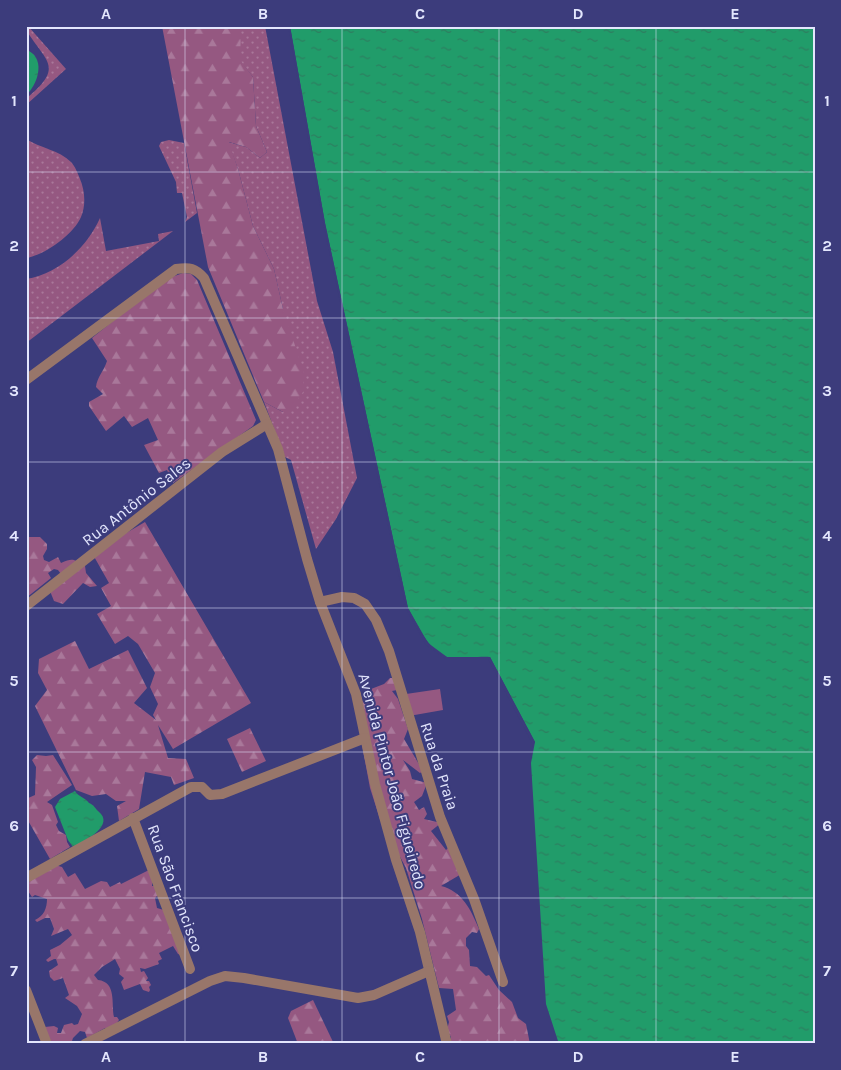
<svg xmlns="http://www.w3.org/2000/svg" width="841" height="1070" font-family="Karla,sans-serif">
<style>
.grass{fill:url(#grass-dots)}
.forest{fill:url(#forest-firs)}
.garden{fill:#955881}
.water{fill:url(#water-ripples)}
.pier{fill:#3c3c7c}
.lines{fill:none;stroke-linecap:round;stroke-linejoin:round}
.minor{stroke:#98766a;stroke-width:10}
.grid{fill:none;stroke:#e3e6fd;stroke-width:1;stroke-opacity:0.55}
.labels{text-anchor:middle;stroke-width:4;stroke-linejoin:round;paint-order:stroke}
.street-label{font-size:16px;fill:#e3e6fd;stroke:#3c3c7c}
.neatline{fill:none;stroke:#e3e6fd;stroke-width:2}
.grid-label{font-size:16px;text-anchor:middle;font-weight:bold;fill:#e3e6fd}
</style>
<defs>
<pattern id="grass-dots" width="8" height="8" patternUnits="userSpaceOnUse" patternTransform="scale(1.25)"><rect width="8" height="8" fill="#955881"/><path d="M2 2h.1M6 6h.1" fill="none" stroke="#a9789a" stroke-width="1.8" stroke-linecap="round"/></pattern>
<pattern id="forest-firs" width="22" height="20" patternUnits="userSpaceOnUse" patternTransform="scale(1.25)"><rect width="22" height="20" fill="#955881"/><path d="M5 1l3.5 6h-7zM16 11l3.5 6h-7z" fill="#a9789a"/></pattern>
<pattern id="water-ripples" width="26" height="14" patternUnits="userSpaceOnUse" patternTransform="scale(1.25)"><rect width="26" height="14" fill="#219c6a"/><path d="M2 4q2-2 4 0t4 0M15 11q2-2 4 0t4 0" fill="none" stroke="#2d7e60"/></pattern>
</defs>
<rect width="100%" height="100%" fill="#3c3c7c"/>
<g class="grass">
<path d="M26 26H28L66 69 26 105V99C64 67 48 64 26 30Z"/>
<path d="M240 26H265L317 301 333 352 357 478 336 519 316 549 291 460 285 457 264 402 283 412V309L274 269 253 226 238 169 228 142 246 147 260 158 267 152 256 126 253 77 239 60Z"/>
<path d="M26 139C40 148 59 150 71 162 75 166 78 174 80 179 85 191 86 205 81 217 73 235 45 255 26 258Z"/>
<path d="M169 140 184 143 197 213 185 222 187 217 182 193H177L176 182 159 146 161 142Z"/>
<path d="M100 218 106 251 159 241 158 234 173 231 26 343V279C59 274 87 247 100 218Z"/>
</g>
<g class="forest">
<path d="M162 26H240L241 30 240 60 253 77 256 126 267 152 260 158 246 147 229 142 238 169 253 226 274 269 283 309 304 373 303 392 292 407 283 412 264 402 208 267Z"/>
<path d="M183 273 191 274 197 280 256 420 253 426 173 483 167 470 159 473 144 445 158 440 148 418 132 427 124 416 106 431 89 406V402L103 394 96 387C97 377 104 371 107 361L92 338 158 285 169 278Z"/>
<path d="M145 522 251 703 173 749 158 725 168 758 186 759 194 778 174 785 171 777 145 772 139 809 119 821 117 806 126 801H116L106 794 92 796 76 790 35 706 47 690 38 673 39 659 75 641 89 669 128 650 147 688 134 703 156 720 153 715 158 704 150 687 155 673 138 644 128 636 115 644 97 614 111 606 101 588 109 583 92 553Z"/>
<path d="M26 537H40L47 544V549L43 556 44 560 49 562 58 557 61 563C74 557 74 560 85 566L86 573 97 586 90 587 83 583 63 604 54 601 50 591 61 574 58 570 54 569 48 573 51 578 26 598Z"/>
<path d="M390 678H395L397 690 392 691 398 699 408 729 404 739 423 771 420 773 403 760 410 771 412 779 427 783 422 796 414 802 419 810 424 807 427 814 424 819 441 823 431 831 446 850 451 845 463 873 441 886C462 891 471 910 479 929L477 933 472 932 466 938V946L469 950 470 966 477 967 486 976 489 975 499 990 512 1002 518 1018 526 1024 530 1044H450L451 1037 447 1030 449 1022 447 1016 456 1010 453 989 439 988 422 919 406 868 380 819 370 788 354 701 360 698 366 705 371 689 384 684Z"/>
<path d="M250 728 266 761 242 772 227 739Z"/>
<path d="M37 755 46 756 53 755 72 785 47 802 52 805 58 822 56 825 59 831 66 835 67 842 70 847 50 859 26 817V799L35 795 36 767 32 760Z"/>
<path d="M55 865 62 867 68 877 75 873 85 889 101 881 107 882 110 887 120 882 121 884 149 870 153 881 152 884V886H157L160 893 155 898 157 908 167 911 181 955 178 954 173 946 159 953 162 959 158 961 159 964 145 969 140 968 141 972 144 971 148 978 146 981H149L151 985 149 987 150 990 149 992 143 990 140 984 124 990 121 982 124 978 119 974 120 969 115 959 102 967 94 975 98 980C117 982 111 1004 114 1017H117L119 1020 116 1024 107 1029 105 1028 87 1038 85 1032 80 1031 73 1038 71 1044H45V1027L54 1026 58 1028 57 1033H61L64 1025 72 1023 74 1025 78 1024 82 1014 77 1006 65 998 69 995 63 978 54 981 50 977 49 971 58 965 56 959H54L48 962 46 960 51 956 50 950 60 945 72 935 68 929 51 936 54 929 50 918H45L37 922 35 920C44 916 47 908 47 899L35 895 32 897 26 888 27 883Z"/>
<path d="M313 1000 334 1044H298L288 1018 291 1011Z"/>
</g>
<path class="garden" d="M440 689 443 710 409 716 406 694Z"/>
<g class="water">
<path d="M290 26H815V1044H559L546 1004 531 763 535 742 490 657C480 656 453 659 447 657 427 649 418 625 408 608L325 223Z"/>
<path d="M29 51C46 60 37 86 26 95V53Z"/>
<path d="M75 791C78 797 85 797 89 803 94 805 95 808 98 811 116 825 85 841 73 847L68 840 55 807 60 799Z"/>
</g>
<path class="pier" d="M288 26H290L325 223 408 608 428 643 447 657H490L535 742 531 748 532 743 488 659H446L426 645 406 609 323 223Z"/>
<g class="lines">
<g class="minor">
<path d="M26 380 176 269C190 267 195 268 204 278L278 449 307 559 320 602 356 694 375 784 396 860 420 932 447 1044"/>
<path d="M320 602 342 597 354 598 365 604 376 620 389 651 440 817 474 899 503 982"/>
<path d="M26 606 222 452 267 424"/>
<path d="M133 818 190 969"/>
<path d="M26 878 191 787H202L210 795 222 794 365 738"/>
<path d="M26 990 47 1044"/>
<path d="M85 1044 210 981 225 976 244 978 358 998 374 995 429 971"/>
</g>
</g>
<path class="grid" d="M185 26V1044M342 26V1044M499 26V1044M656 26V1044M26 172H815M26 318H815M26 462H815M26 608H815M26 752H815M26 898H815"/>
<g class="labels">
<g class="street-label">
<text transform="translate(136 501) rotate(-38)" y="6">Rua Antônio Sales</text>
<text transform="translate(440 766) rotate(72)" y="6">Rua da Praia</text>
<text transform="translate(393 781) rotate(75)" y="6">Avenida Pintor João Figueiredo</text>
<text transform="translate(176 888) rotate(70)" y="6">Rua São Francisco</text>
</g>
</g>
<rect width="841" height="1070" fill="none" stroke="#3c3c7c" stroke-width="55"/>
<rect x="28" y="28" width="786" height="1014" class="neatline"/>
<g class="grid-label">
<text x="106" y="19">A</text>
<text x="263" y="19">B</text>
<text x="420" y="19">C</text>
<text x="578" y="19">D</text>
<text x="735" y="19">E</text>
<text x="14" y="106">1</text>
<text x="827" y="106">1</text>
<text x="14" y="251">2</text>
<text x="827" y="251">2</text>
<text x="14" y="396">3</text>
<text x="827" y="396">3</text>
<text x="14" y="541">4</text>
<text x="827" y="541">4</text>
<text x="14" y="686">5</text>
<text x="827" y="686">5</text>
<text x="14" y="831">6</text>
<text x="827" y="831">6</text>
<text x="14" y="976">7</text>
<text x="827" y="976">7</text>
<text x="106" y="1062">A</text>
<text x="263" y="1062">B</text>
<text x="420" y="1062">C</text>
<text x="578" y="1062">D</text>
<text x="735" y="1062">E</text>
</g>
</svg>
